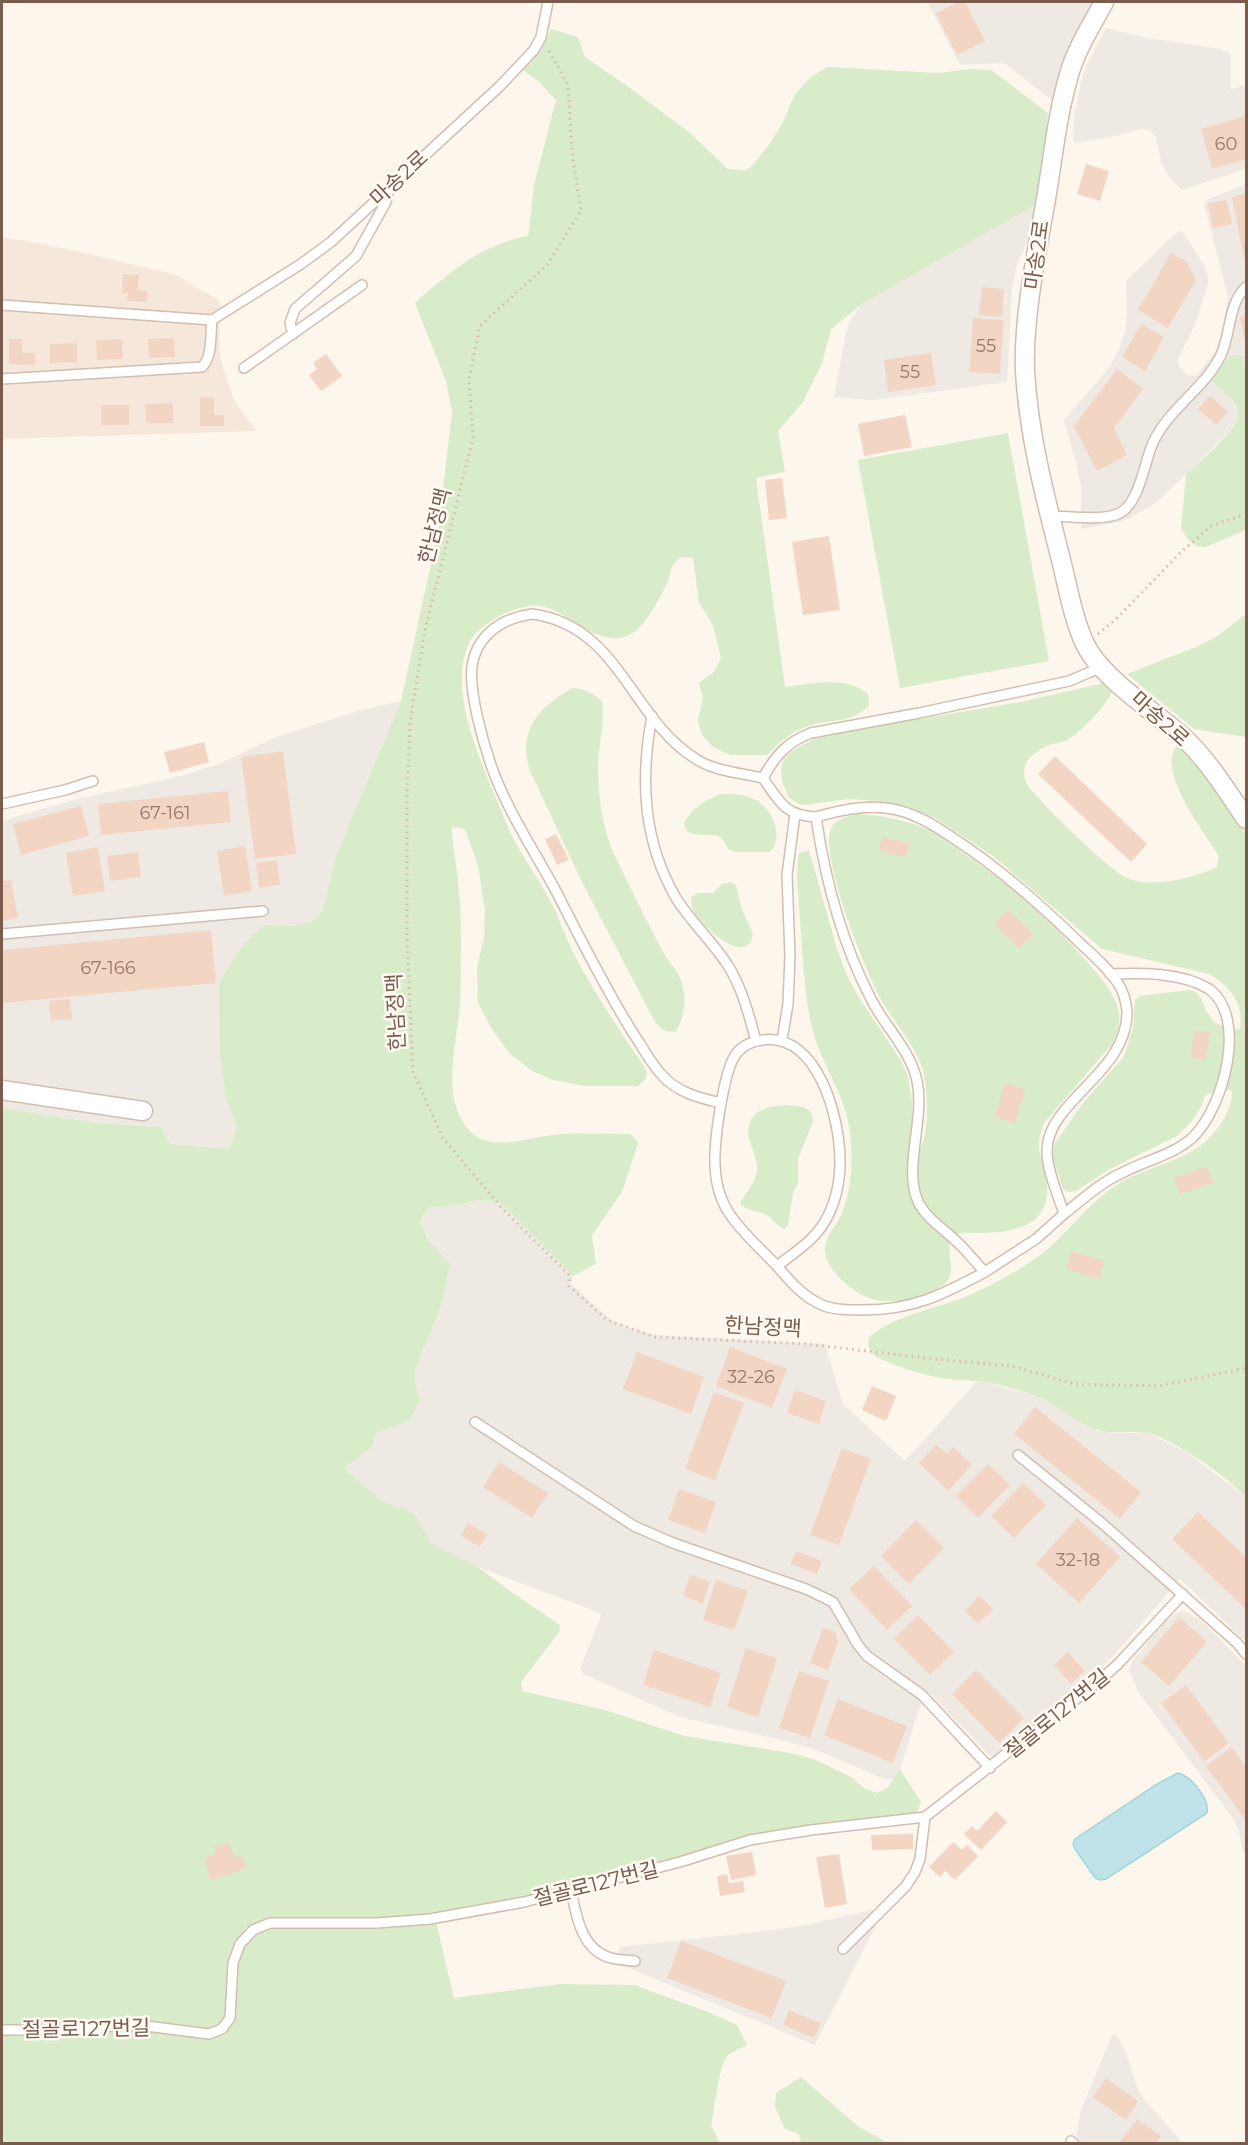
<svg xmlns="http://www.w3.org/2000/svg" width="1248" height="2145" font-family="Montserrat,'Noto Sans KR',sans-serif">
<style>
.residential{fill:#f5e8da}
.industrial{fill:#efe9e4}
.green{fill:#d8ecc9}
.water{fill:#bfe3e8;stroke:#a5d3da;stroke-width:1.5}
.building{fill:#f3d5c3}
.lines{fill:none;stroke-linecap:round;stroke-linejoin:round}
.lane-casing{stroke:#d1beb0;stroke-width:12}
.street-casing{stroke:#d1beb0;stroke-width:21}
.path{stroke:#d9b8a5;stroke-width:3;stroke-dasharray:1.5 4.5;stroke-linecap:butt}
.lane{stroke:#fff;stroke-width:9}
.street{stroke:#fff;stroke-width:18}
.labels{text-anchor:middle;stroke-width:5;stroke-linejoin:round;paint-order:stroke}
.number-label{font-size:18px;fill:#987a6a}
.street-label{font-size:21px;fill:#7a5c4d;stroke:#fffaf3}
</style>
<rect width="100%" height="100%" fill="#fdf6ec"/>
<path class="residential" d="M2 237 63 248 176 275 220 301 219 350 223 368 235 402 257 431 2 439Z"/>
<g class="industrial">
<path d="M927 2H1093L1067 52 1053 101 1004 63 960 65Z"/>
<path d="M1106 28 1147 38 1221 49 1231 54V90L1246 84V169L1182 190 1169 177 1161 162 1156 137 1149 130 1140 129 1119 135 1078 143 1073 142 1074 116 1081 83 1086 66Z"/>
<path d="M1246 184V377L1243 356 1231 399 1238 412 1236 421 1228 433 1157 502 1130 518 1119 522 1081 529V488L1077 466 1064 420 1109 368 1119 350 1125 332 1127 313 1126 281 1176 233 1180 231 1184 234 1205 267 1208 277V284L1195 325 1178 359V364L1185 373 1189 376 1197 375 1216 350 1222 332 1228 296 1204 204 1208 199Z"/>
<path d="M1035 205 1030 233 1016 268 1012 289 1007 382 873 400 834 397 846 333 850 321 862 304Z"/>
<path d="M401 701 336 856 323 910 311 922 293 926 265 925 226 1097 237 1128 227 1149 170 1144 161 1127 96 1123 2 1108V821L69 801 181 776 221 763 276 737 361 710Z"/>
<path d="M477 1200 500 1202 573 1276 571 1284 610 1319 630 1328 655 1335 825 1344 843 1404 905 1461 976 1382H983L1037 1396 1056 1405 1084 1425 1099 1431 1114 1433H1147L1185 1451 1246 1497V1642L1180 1579 1117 1652 1094 1675 995 1757 990 1756 929 1692 919 1709 900 1769 894 1779 887 1780 816 1750 778 1739 680 1717 582 1673 581 1667 601 1615 595 1611 478 1567 432 1544 414 1513 382 1501 343 1468 371 1447 375 1433 409 1421 420 1400 415 1382V1370L443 1301 450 1264 428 1240 420 1221 427 1208 458 1205Z"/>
<path d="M1184 1611 1201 1620 1246 1666V1856L1242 1848 1240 1835 1235 1821 1139 1693 1129 1670 1133 1660 1165 1622 1177 1613Z"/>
<path d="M872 1910 879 1919 815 2045 619 1964V1947L766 1931 807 1925Z"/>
<path d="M1112 2035H1116L1125 2050 1138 2090 1146 2102 1183 2143H1082L1080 2141 1076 2135 1081 2110Z"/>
</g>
<g class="green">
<path d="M551 29 578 37 585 57 630 88 690 133 728 169 746 170 752 166 768 146 782 124 795 94 810 78 827 67 938 73 969 69 991 70 1048 113 1044 159 1035 205 862 304 831 329 822 363 803 402 778 431 785 472 756 478 785 687C812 684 846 675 868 694L869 706C849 724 834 719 811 725 794 730 779 741 768 755H730L713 747 702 735 698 720 703 698 699 683 714 672 721 658 713 625 699 603 693 558 681 557C666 570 674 569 667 583 660 598 645 627 631 634 597 651 572 611 540 606 526 603 504 613 493 620 487 624 476 631 472 638 445 682 478 755 496 798 502 812 507 827 514 840 525 861 540 881 551 902 560 919 566 939 575 956 596 996 622 1034 647 1071L645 1080 638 1086H585L553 1080 532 1071 509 1053 492 1029 478 1003 477 968 484 938 485 910 478 866 465 829 451 827C453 847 457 869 459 890 462 927 461 966 460 1004 458 1035 448 1068 454 1099 457 1115 466 1132 481 1139 507 1149 536 1135 562 1134 585 1133 608 1134 631 1134L638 1143 622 1192 592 1235 596 1264 573 1276 500 1202 477 1200 458 1205 427 1208 420 1221 428 1240 450 1264 443 1301 415 1370V1382L420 1400 409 1421 376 1433 372 1447 344 1468 382 1501 414 1513 432 1544 478 1567 507 1589 560 1625 559 1632 521 1682 522 1691 605 1710 685 1736 790 1753 816 1760 853 1778 865 1789 878 1793 887 1788 900 1769 921 1802 917 1812 753 1835 659 1866 524 1902 435 1918 454 1998 560 1984 634 1985 708 2012 737 2025 747 2045C742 2048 734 2051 729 2054 718 2065 715 2109 711 2126L720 2143H2V1108L96 1123 161 1127 170 1144 228 1149 237 1128 226 1097 220 1054 219 984 233 959 250 938 265 925 294 926 311 922 323 910 336 856 401 701 438 532 452 412 446 381 415 303C451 271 480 245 528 236L534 185 556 100 538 81 523 70 540 52Z"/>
<path d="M1231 355 1243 356 1246 377V530L1206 547C1193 548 1187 539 1181 528L1186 474C1199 462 1239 430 1238 413 1238 400 1219 388 1211 380Z"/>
<path d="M1008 433 1049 661 900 688 858 460Z"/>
<path d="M1246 614V737L1194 729 1127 674 1196 647 1216 637Z"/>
<path d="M1104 683 1110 686 1112 692C1108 704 1077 736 1065 741 1061 743 1056 743 1052 744 1039 748 1025 758 1024 771 1024 776 1025 781 1027 784 1037 800 1111 872 1127 878 1152 889 1194 878 1217 867L1219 856C1205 833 1157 773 1176 747L1180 746 1208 777 1246 833V1497C1227 1477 1174 1439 1147 1433 1131 1430 1114 1435 1098 1430 1074 1423 1058 1403 1034 1395 1018 1390 1002 1385 986 1382 974 1380 961 1381 949 1379 928 1377 908 1370 888 1362 882 1359 873 1357 870 1350 868 1346 868 1341 869 1337 893 1317 928 1310 957 1300 971 1295 985 1288 998 1281 1017 1271 1036 1260 1051 1246 1073 1225 1093 1200 1118 1184 1147 1166 1182 1163 1207 1140 1220 1128 1232 1109 1232 1092L1229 1090 1206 1094 1200 1109 1191 1122 1177 1136 1108 1170 1076 1191 1068 1192 1063 1189 1054 1161 1053 1151 1055 1143 1084 1102 1124 1056 1133 1028 1135 1000 1140 996 1189 990 1196 992 1201 998 1205 1009 1214 1022 1233 1031 1240 1028C1244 1003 1230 986 1209 974L1102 949 993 856 935 818 907 806 879 801 848 799 803 805 795 802 788 796 782 781 781 768 784 759 792 751 814 739 846 731 1021 702Z"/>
<path d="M572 688C584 688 592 693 602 701 605 722 599 743 598 764 598 795 602 830 616 858 631 889 646 921 663 952 669 963 681 974 683 987 686 1003 684 1017 676 1031 665 1033 662 1030 655 1022L582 882 530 771C517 731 538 708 572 688Z"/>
<path d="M720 794C732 794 744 794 754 799 772 807 785 837 770 852H735L728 849 721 837C709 833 697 837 686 831L684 823C690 809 706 800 720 794Z"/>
<path d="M858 814C883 816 905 819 928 830 939 835 949 843 959 850 1007 882 1051 920 1089 964 1100 977 1114 992 1118 1009 1122 1021 1117 1033 1112 1044L1044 1123C1034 1149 1041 1152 1046 1176 1056 1235 1002 1233 960 1233 940 1243 956 1263 949 1278 937 1299 889 1306 869 1298 852 1292 825 1269 825 1250 824 1238 837 1225 842 1213 852 1187 853 1160 850 1132 846 1097 824 1068 814 1035 804 998 803 959 800 921 799 899 795 876 799 853L809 850 837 949 846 973 856 993 900 1059 908 1076 912 1102V1126L910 1149 911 1155H916C931 1138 928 1091 923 1070 915 1045 896 1025 883 1003 867 975 819 857 831 829 835 818 848 817 858 814Z"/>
<path d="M730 882 736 885 741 907 753 934C752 937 752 940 750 943 736 960 699 922 693 910 691 905 691 901 692 896L698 893H713L722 884Z"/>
<path d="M787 1105 804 1107 811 1112 813 1121 798 1159V1184L793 1193 788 1225 784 1229C777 1226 774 1221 768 1216 759 1210 747 1212 740 1203 745 1192 755 1186 757 1171 758 1160 752 1149 749 1139 744 1111 766 1106 787 1105Z"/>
<path d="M801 2077 859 2127 888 2143H801L799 2134 785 2129 775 2107 776 2093Z"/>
</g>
<path class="water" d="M1178 1773C1191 1776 1210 1799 1207 1813L1106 1879 1100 1880 1095 1878 1075 1849 1073 1844 1075 1839 1157 1784Z"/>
<g class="building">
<path d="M959 2H965L985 41 957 55 936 13Z"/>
<path d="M1246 116V159L1212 169 1201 129Z"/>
<path d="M1086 164 1109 171 1100 201 1077 194Z"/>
<path d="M1246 193V262H1245L1232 197Z"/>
<path d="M1227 200 1232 224 1213 228 1208 203Z"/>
<path d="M1171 253 1186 261 1196 280 1168 328 1138 310Z"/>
<path d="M123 274 139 275 138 290 147 291V302L127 301 128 293H122Z"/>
<path d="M982 287 1004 289 1002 317 979 315Z"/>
<path d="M1246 315V342H1245L1240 316Z"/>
<path d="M973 318 1004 320 1000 374 969 372Z"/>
<path d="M1141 324 1164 337 1145 371 1122 357Z"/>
<path d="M174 338 175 357 149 358 148 339Z"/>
<path d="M9 339H22V353H35V365L9 364Z"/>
<path d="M122 339 123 359 97 360 96 340Z"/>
<path d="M77 343V362L50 363V344Z"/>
<path d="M931 353 936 385 888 392 884 360Z"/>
<path d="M326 354 342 376 321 391 309 375 317 369 313 363Z"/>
<path d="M1117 369 1143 389 1114 428 1127 455 1097 471 1074 426Z"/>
<path d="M1210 396 1228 412 1216 425 1198 409Z"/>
<path d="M200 397 214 398V415H224V426H200Z"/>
<path d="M173 403V423H146L145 404Z"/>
<rect x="101" y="405" width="28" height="20"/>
<path d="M905 415 912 447 864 456 858 424Z"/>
<path d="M782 478 787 518 769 520 765 480Z"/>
<path d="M829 536 840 610 803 615 792 542Z"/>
<path d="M204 742 209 762 170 773 164 752Z"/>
<path d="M283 751 296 854 255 859 241 757Z"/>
<path d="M1055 756 1147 844 1131 862 1038 774Z"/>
<path d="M228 791 231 822 101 835 98 804Z"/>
<path d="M81 806 89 836 21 855 13 824Z"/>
<path d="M556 834 569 860 557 865 545 839Z"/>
<path d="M882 837 909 843 906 857 879 850Z"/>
<path d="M245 846 252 891 224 896 217 851Z"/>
<path d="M98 847 105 891 73 896 66 853Z"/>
<path d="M138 852 141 877 110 881 107 856Z"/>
<path d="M277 860 280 885 259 888 256 863Z"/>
<path d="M11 880 18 918 2 921V881Z"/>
<path d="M1008 910 1033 934 1019 948 994 924Z"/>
<path d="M211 930 216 983 2 1003V952L4 950Z"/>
<path d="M70 999 72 1019 51 1021 49 1001Z"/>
<path d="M1194 1031 1210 1032 1206 1060 1191 1058Z"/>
<path d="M1005 1083 1025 1089 1015 1123 995 1117Z"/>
<path d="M1207 1166 1213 1183 1180 1194 1174 1178Z"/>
<path d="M1071 1251 1105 1261 1099 1279 1066 1269Z"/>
<path d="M730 1347 787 1369 772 1408 716 1386Z"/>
<path d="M637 1352 704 1377 691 1414 623 1389Z"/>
<path d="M872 1386 896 1396 886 1421 862 1410Z"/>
<path d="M795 1390 826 1401 819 1424 787 1413Z"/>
<path d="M714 1392 744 1403 715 1480 685 1469Z"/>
<path d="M1035 1407 1141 1492 1120 1519 1014 1434Z"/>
<path d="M936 1445 947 1454 953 1447 972 1465 948 1491 919 1463Z"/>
<path d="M842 1448 871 1459 839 1545 810 1535Z"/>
<path d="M499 1462 548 1493 532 1518 483 1487Z"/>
<path d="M988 1464 1010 1485 978 1518 956 1496Z"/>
<path d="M1023 1483 1046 1505 1014 1538 991 1516Z"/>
<path d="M679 1489 716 1502 705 1533 668 1520Z"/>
<path d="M1198 1512 1246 1557V1609L1172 1539Z"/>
<path d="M1077 1518 1120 1557 1079 1603 1036 1564Z"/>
<path d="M916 1520 944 1548 909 1584 881 1556Z"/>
<path d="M468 1523 487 1534 480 1547 461 1536Z"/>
<path d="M796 1551 822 1561 817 1574 791 1564Z"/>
<path d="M874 1566 912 1606 887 1630 849 1589Z"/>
<path d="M690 1575 710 1582 703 1603 683 1596Z"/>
<path d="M716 1580 748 1591 734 1630 703 1620Z"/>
<path d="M979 1596 993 1609 978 1624 965 1611Z"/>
<path d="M918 1615 954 1652 930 1675 894 1639Z"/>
<path d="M1179 1617 1207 1642 1169 1686 1141 1662Z"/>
<path d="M823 1628 835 1632 838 1642 828 1670 810 1663Z"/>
<path d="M746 1648 777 1658 758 1717 727 1707Z"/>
<path d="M654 1650 721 1673 710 1707 643 1685Z"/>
<path d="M1068 1652 1085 1671 1071 1684 1054 1665Z"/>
<path d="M976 1670 1024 1718 999 1743 952 1694Z"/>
<path d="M799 1671 829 1681 810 1738 779 1728Z"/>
<path d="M1186 1685 1229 1743 1204 1762 1161 1703Z"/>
<path d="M838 1699 907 1726 893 1763 824 1735Z"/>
<path d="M1231 1747 1246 1767V1821L1206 1766Z"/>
<path d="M996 1811 1007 1822 981 1850 964 1834 972 1826 977 1831Z"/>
<path d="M913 1834V1849L872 1850 871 1835Z"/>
<path d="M229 1842 234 1858 242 1855 247 1868 211 1880 204 1858 216 1854 214 1847Z"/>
<path d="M953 1842 962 1850 967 1845 978 1856 955 1880 945 1871 940 1877 929 1867Z"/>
<path d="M752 1852 756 1875 731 1880 726 1856Z"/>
<path d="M839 1854 847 1904 825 1908 816 1857Z"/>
<path d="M727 1874 729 1883 743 1881 745 1892 720 1896 717 1876Z"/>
<path d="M681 1941 786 1981 772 2018 667 1978Z"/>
<path d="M789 2010 821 2023 814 2038 783 2025Z"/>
<path d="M1106 2078 1138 2101 1126 2120 1093 2097Z"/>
<path d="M1137 2119 1161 2136 1155 2144H1118Z"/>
</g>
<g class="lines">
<g class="lane-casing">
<g id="lane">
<path d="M2 305 212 320"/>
<path d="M212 320 301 264 331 242 500 86 534 50 541 37 548 2"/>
<path d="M293 334 290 323 295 309 356 256 386 202 389 188"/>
<path d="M244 368 362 285"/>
<path d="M2 379 202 367C213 356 210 335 212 320"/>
<path d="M1050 516C1069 516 1101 521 1118 514 1139 505 1144 464 1152 445 1167 409 1205 389 1221 355 1231 333 1228 304 1246 287"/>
<path d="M532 614C618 625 630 716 693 757 712 771 740 773 763 778 779 801 785 816 816 817 825 879 842 943 871 999 885 1027 910 1049 917 1081 925 1118 904 1166 917 1199 923 1216 944 1229 957 1242 967 1251 975 1262 985 1272 942 1295 913 1310 863 1310 849 1310 834 1310 822 1305 803 1297 789 1280 777 1266 794 1253 813 1241 824 1223 835 1205 840 1182 840 1161 840 1118 818 1032 762 1040 749 1042 739 1047 733 1059 726 1073 724 1089 721 1103 699 1098 676 1092 661 1074 650 1062 642 1046 633 1033 605 988 581 940 557 893 535 852 508 812 492 768 483 742 469 693 472 666 477 634 503 618 532 614Z"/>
<path d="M652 716C640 780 643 841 676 898 691 922 712 941 727 964 742 987 749 1015 756 1041"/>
<path d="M763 778C775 756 787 742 811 733L919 713 1069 681 1102 667"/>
<path d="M2 804 65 790 93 781"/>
<path d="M816 817C844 809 873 803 901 811 920 816 937 827 953 838 1000 868 1042 906 1082 945 1095 957 1110 970 1119 985 1124 993 1126 1002 1127 1011 1128 1074 1045 1101 1047 1153 1048 1173 1058 1195 1064 1214L1036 1239 985 1272"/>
<path d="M2 934 263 911"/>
<path d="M782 1040 788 1004 790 956 787 875 795 814"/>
<path d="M721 1103C715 1139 708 1182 729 1213 742 1233 761 1249 777 1266"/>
<path d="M1064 1214C1083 1199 1101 1182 1124 1172 1146 1160 1174 1155 1193 1137 1224 1107 1248 1017 1209 989 1181 972 1142 973 1110 974"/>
<path d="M475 1422 634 1526 673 1543 806 1589 833 1602 858 1645 867 1656 922 1695 990 1768"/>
<path d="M1018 1455 1103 1524 1237 1643 1246 1654"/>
<path d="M571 1890C576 1915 581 1950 611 1958 618 1960 627 1960 635 1961"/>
<path d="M843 1949 906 1886 915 1872 920 1859 925 1817"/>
<path d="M2 2030H89L118 2025 146 2026 209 2034 222 2029 230 2018 233 1963 240 1944 253 1930 270 1923H377L430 1919 524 1902 680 1862 750 1840 811 1830 925 1817 1098 1682 1118 1664 1183 1594"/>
<path d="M1071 2141 1074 2144"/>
</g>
</g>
<g class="street-casing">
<g id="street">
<path d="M1104 2C1092 25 1076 49 1069 75 1057 115 1053 158 1046 199 1037 251 1023 318 1025 370 1028 431 1044 493 1059 552 1067 582 1072 616 1085 644 1101 678 1154 711 1183 737 1208 760 1227 791 1246 819"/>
<path d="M2 1090 143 1111"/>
</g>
</g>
<g class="path">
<path d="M549 51 568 85 572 152 581 211 547 265 480 326 469 379 473 438 425 630 410 722 407 798V937L413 1072 443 1138 500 1206 569 1275V1286L607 1320 655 1337 806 1344 945 1360 1012 1366 1074 1384 1160 1386 1246 1368"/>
<path d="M1098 634 1116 619 1181 552 1211 526 1246 514"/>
</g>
<use href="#lane" class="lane"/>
<use href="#street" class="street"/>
</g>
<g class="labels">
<g class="number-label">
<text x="1226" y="150">60</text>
<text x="986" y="352">55</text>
<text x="910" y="378">55</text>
<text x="165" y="819">67-161</text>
<text x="108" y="974">67-166</text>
<text x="751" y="1383">32-26</text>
<text x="1078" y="1566">32-18</text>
</g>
<g class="street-label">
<text transform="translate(399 178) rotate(-43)" y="7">마송2로</text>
<text transform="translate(1037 255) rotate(-82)" y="7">마송2로</text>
<text transform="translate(435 526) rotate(-76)" y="7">한남정맥</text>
<text transform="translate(1160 719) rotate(42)" y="7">마송2로</text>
<text transform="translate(396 1012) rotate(-93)" y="7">한남정맥</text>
<text transform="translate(763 1327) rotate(3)" y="7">한남정맥</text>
<text transform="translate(1057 1714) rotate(-39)" y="7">절골로127번길</text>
<text transform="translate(596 1884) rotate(-14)" y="7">절골로127번길</text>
<text transform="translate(86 2029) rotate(-1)" y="7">절골로127번길</text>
</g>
</g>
<rect width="1248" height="2145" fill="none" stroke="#7a5c4d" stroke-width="6"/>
</svg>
